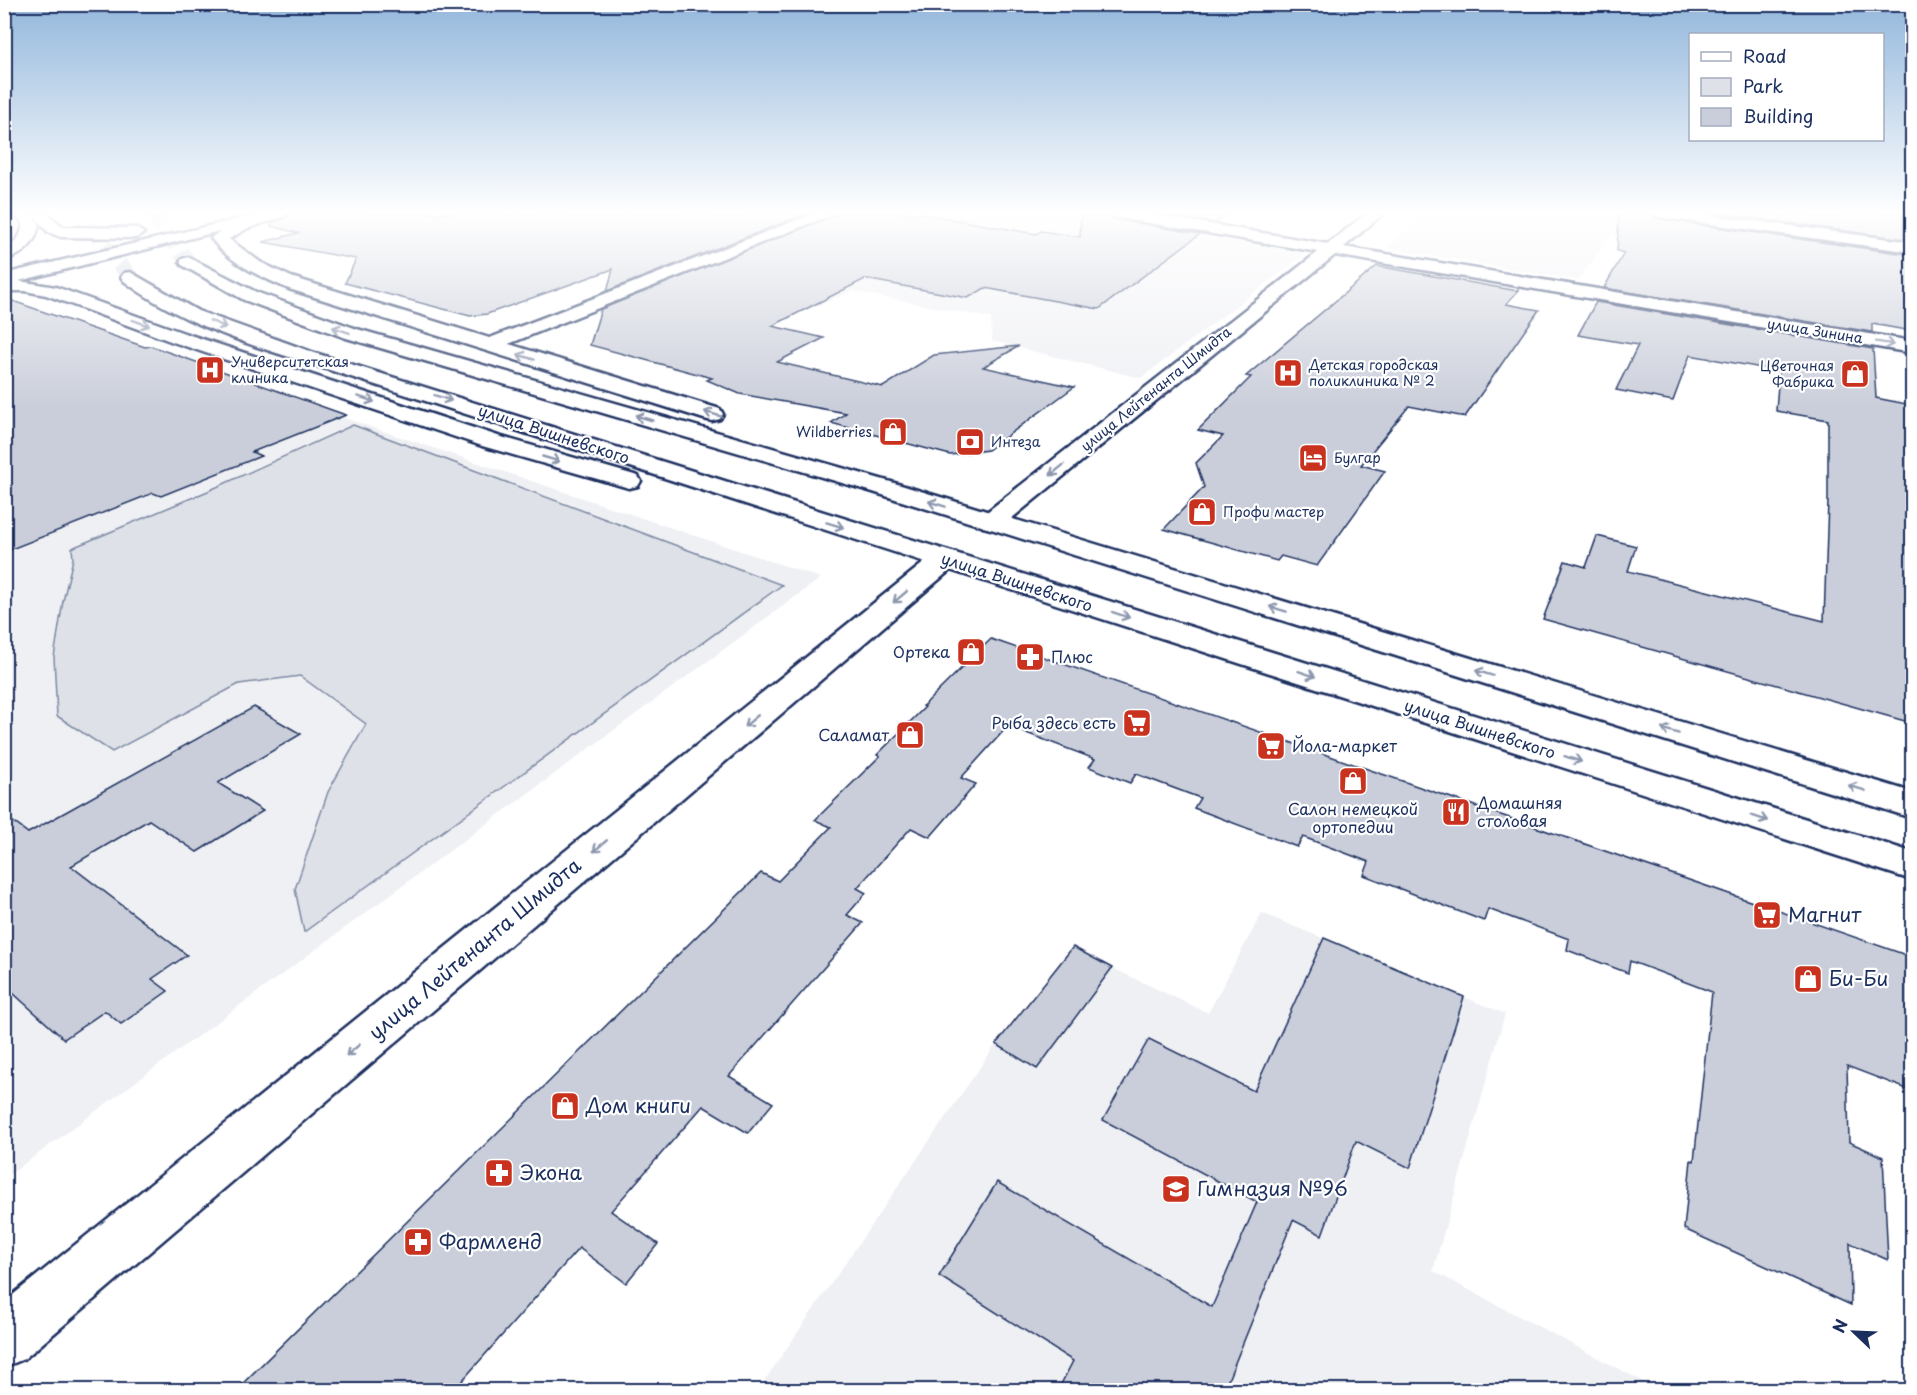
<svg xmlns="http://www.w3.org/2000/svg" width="1917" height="1395" font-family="'Playpen Sans',sans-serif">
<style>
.built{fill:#eff0f4}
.green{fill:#dee1e7;stroke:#7c88a2;stroke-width:1.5}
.building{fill:#caceda;stroke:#1b2f5e;stroke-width:1.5}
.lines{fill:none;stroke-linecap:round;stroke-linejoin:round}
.major-tunnel{stroke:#d1d5df;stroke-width:16;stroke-dasharray:16 8;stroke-linecap:butt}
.minor-casing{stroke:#1b2f5e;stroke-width:5}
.major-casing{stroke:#1b2f5e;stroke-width:5}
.minor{fill:#fff;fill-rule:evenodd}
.major{fill:#fff;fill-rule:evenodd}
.oneway{stroke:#8d97ae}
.labels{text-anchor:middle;stroke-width:4.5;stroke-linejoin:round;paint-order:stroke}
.far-street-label{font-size:14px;fill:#1b2f5e;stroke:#fff}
.far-poi-label{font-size:14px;fill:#1b2f5e;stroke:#fff;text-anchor:start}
.street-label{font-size:16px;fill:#1b2f5e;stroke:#fff}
.poi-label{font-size:16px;fill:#1b2f5e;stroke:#fff;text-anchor:end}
.near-poi-label{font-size:20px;fill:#1b2f5e;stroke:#fff;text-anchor:start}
.near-street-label{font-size:20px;fill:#1b2f5e;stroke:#fff}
</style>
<rect width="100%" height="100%" fill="#fff"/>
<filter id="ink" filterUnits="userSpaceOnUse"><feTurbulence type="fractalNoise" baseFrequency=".0167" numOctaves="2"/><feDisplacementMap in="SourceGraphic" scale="12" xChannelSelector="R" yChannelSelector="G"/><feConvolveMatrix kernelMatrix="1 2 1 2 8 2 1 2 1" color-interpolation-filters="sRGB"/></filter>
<g filter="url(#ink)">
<g class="built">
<path d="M579 213H1086L1289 246 1301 251 1304 255 1141 378 992 341 991 318 852 291 803 312 654 279 727 249 568 217Z"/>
<path d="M1428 213H1596L1624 218 1578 280 1386 248Z"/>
<path d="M4 368 329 413 821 578 5 1178Z"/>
<path d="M1262 913 1505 1014 1433 1271 1659 1390H758L996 1044 1073 947 1112 968 1208 1013Z"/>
</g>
<path class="green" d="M353 425 782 585 304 932 295 889 328 792 366 724 300 676 239 684 112 752 57 716 54 657 63 601 73 559 72 548 208 491Z"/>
<g class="building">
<path d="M289 213H808L607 291 613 269 487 314 470 316 345 283 356 259 263 242 298 233 271 226V223L286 218Z"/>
<path d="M838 213H917L1036 234 1041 231 1080 237 1081 213H1105L1114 219 1200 234 1099 309 985 288 968 298 865 279 772 326 824 338 777 362 883 387 934 355 1019 346 983 367 1074 387 988 450 950 455 831 423 846 413 740 394 707 380 712 378 590 345 601 309Z"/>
<path d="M1159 213H1228L1215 223Z"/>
<path d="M1619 213H1650L1659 219 1912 255V331L1872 324V332L1604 288 1624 253 1617 251Z"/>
<path d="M1715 213H1902L1904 239Z"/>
<path d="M1377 266 1518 291 1506 304 1539 310 1465 417 1409 406 1361 465 1385 471 1317 566 1281 556 1277 561 1164 529 1204 487 1196 463 1223 436 1198 430 1251 377 1246 376Z"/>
<path d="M4 298 145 347 151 346 346 415 252 452 261 456 161 496 153 493 4 552Z"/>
<path d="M1596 302 1873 349 1876 398 1912 405V723L1543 619 1565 561 1586 567 1597 536 1636 546 1628 571 1824 621 1828 501V420L1776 411 1779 371 1690 355 1673 401 1616 390 1638 345 1578 335Z"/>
<path d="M991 639 1912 957V1091L1847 1066 1849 1142 1883 1157 1888 1260 1850 1243 1851 1305 1684 1229 1691 1160 1694 1161 1712 992 1630 961 1628 973 1567 950 1569 939 1488 909 1484 921 1364 875 1369 862 1303 837 1297 847 1194 808 1200 798 1136 774 1130 783 1089 767 1095 759 1008 726 961 778 976 784 930 837 911 828 857 888 866 893 847 915 863 923 729 1076 773 1103 748 1133 703 1106 611 1211 658 1244 626 1283 579 1248 454 1390H236L761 873 778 881 831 827 815 820 880 756 877 755 925 707 923 706Z"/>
<path d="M254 707 301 734 218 783 263 811 197 852 149 820 71 866 187 955 152 979 168 991 121 1024 105 1011 64 1039 4 985V815L28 833Z"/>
<path d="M1324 938 1464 997 1410 1168 1356 1141 1322 1235 1293 1220 1224 1390H1058L1073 1361 939 1276 997 1182 1212 1307 1257 1202 1103 1120 1149 1039 1254 1091Z"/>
<path d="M1073 947 1112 968 1037 1069 996 1044Z"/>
</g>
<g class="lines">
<g class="major-tunnel">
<path d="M153 213 188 262"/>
<path d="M90 226 130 277"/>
</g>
<g class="minor-casing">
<g id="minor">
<path d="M815 213H836L496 349H482L479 345 482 341Z"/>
<path d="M1107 213H1143L1328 244 1367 213H1384L1344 247 1912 341V353L1335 255 1001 527 992 529 983 527 979 521 983 515 1318 252 1114 217Z"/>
<path d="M1652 213H1695L1912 242V252L1659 217Z"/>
<path d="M946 551 956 553 960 559 956 565 24 1359 4 1367V1302L936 553Z"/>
</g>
</g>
<g class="major-casing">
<g id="major">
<path d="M15 213H30L39 224C36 244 24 255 4 260V249C16 243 21 237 23 224Z"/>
<path d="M31 213H47L63 227 136 228 144 233 136 238 61 237 48 232Z"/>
<path d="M264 213H287L285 216 246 229 229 239 260 262 291 277 720 409 723 414 720 419 712 421 704 419 289 289C261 277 229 263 211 238L220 231 19 281 56 287 187 334 498 436 638 476 641 481 638 486 629 488 482 446 173 342 46 295 25 291H4V274Z"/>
<path d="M188 257 256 292 357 329 891 482 1912 792V818L873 492 343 337 244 300 182 265 180 262 182 259Z"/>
<path d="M130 272 198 311 315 353 1912 852V880L255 346C208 329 164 311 124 281L121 277 124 273Z"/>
</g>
</g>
<use href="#minor" class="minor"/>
<use href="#major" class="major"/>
</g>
<defs><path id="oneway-shaft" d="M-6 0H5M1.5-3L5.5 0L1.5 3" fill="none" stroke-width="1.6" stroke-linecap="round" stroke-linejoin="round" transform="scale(1.5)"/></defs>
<g class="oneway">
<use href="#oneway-shaft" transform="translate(141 323) rotate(20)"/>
<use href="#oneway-shaft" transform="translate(218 324) rotate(23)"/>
<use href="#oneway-shaft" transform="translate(341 330) rotate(-161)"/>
<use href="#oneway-shaft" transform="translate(1885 343) rotate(9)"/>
<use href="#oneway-shaft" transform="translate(526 357) rotate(-163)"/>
<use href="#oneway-shaft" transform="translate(443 398) rotate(18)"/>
<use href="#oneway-shaft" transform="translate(366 399) rotate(19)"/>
<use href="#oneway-shaft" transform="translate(713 414) rotate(-163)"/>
<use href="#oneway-shaft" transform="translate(644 418) rotate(-164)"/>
<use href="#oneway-shaft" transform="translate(551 459) rotate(16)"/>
<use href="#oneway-shaft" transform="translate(1057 470) rotate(141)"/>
<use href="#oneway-shaft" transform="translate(937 504) rotate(-163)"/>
<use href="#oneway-shaft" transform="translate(835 525) rotate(17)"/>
<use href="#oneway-shaft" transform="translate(900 597) rotate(140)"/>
<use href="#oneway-shaft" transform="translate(1278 609) rotate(-163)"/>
<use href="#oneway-shaft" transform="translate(1121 615) rotate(18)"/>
<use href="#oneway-shaft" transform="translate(1484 673) rotate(-163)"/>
<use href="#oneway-shaft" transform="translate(1307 674) rotate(18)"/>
<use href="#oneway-shaft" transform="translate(751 721) rotate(140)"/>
<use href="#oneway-shaft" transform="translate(1670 731) rotate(-163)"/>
<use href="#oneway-shaft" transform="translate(1573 759) rotate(18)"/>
<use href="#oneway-shaft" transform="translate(1857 788) rotate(-163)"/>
<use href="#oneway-shaft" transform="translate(1759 818) rotate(18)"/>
<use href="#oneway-shaft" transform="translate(600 846) rotate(140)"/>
<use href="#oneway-shaft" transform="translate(353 1050) rotate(140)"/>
</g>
</g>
<linearGradient id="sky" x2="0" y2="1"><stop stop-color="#93b7dc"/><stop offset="0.52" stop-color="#fff"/><stop offset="1" stop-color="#fff" stop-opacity="0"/></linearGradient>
<rect width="1917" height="409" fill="url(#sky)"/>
<defs>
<g id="hospital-square" transform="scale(1.5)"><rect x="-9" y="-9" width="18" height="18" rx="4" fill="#c8321e" stroke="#fff"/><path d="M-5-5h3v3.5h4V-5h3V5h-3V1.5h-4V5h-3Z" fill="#fff"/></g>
<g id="shop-square" transform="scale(1.5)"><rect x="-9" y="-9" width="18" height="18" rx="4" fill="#c8321e" stroke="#fff"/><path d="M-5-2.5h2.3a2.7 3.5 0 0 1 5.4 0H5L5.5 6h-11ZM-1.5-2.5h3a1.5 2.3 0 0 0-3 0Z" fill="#fff"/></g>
<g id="bank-square" transform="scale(1.5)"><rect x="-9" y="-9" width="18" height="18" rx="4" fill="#c8321e" stroke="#fff"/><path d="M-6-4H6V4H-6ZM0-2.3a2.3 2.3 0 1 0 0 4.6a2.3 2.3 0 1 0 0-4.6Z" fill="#fff"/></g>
<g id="hotel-square" transform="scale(1.5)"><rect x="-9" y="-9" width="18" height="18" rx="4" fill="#c8321e" stroke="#fff"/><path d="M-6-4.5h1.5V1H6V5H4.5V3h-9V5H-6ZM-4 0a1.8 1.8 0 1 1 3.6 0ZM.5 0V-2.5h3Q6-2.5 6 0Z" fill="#fff"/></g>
<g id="pharmacy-square" transform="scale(1.5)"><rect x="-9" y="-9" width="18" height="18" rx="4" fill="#c8321e" stroke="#fff"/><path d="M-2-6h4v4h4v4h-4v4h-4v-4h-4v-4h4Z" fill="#fff"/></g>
<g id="supermarket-square" transform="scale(1.5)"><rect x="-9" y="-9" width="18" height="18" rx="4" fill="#c8321e" stroke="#fff"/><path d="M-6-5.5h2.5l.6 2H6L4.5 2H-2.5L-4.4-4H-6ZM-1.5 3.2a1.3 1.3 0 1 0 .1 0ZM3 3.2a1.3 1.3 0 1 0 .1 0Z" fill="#fff"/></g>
<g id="restaurant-square" transform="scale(1.5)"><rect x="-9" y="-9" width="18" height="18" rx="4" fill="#c8321e" stroke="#fff"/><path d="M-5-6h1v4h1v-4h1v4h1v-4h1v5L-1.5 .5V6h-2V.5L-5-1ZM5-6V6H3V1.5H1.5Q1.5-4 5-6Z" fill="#fff"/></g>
<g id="school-square" transform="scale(1.5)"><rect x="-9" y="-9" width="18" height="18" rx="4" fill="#c8321e" stroke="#fff"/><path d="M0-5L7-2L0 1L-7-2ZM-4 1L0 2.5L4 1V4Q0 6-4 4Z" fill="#fff"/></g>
</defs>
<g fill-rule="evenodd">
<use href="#hospital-square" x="210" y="370"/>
<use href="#hospital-square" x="1288" y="373"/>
<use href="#shop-square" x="1855" y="374"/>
<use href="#shop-square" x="893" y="432"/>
<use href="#bank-square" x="970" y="442"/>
<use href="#hotel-square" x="1313" y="458"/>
<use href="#shop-square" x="1202" y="512"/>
<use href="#shop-square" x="971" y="652"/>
<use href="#pharmacy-square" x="1030" y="657"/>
<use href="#supermarket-square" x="1137" y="723"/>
<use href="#shop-square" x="910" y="735"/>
<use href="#supermarket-square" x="1271" y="746"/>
<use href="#shop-square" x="1353" y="781"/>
<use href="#restaurant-square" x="1456" y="812"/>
<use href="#supermarket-square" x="1767" y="915"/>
<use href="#shop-square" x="1808" y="979"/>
<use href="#shop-square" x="565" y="1106"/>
<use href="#pharmacy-square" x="499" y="1173"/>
<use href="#school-square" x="1176" y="1189"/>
<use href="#pharmacy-square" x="418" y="1242"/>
</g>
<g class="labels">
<g class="far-street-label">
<text transform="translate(1815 331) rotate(9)" y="5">улица Зинина</text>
<text transform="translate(1156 389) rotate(-39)" y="5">улица Лейтенанта Шмидта</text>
</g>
<g class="far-poi-label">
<text x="231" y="367">Университетская<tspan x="231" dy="16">клиника</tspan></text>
<text x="1309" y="370">Детская городская<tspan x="1309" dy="16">поликлиника № 2</tspan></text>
<text x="1834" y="371" text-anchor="end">Цветочная<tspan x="1834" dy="16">Фабрика</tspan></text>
<text x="872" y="437" text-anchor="end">Wildberries</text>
<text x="991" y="447">Интеза</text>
<text x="1334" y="463">Булгар</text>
<text x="1223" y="517">Профи мастер</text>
</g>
<g class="street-label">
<text transform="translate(554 434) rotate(18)" y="6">улица Вишневского</text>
<text transform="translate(1017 582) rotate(18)" y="6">улица Вишневского</text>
<text transform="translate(1480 729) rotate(18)" y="6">улица Вишневского</text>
</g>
<g class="poi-label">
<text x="950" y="658">Ортека</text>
<text x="1051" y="663" text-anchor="start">Плюс</text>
<text x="1116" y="729">Рыба здесь есть</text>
<text x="889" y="741">Саламат</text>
<text x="1292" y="752" text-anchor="start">Йола-маркет</text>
<text x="1477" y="809" text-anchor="start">Домашняя<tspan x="1477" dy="18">столовая</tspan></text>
<text x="1353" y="815" text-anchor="middle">Салон немецкой<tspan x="1353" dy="18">ортопедии</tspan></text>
</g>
<g class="near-poi-label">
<text x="1788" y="922">Магнит</text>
<text x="1829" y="986">Би-Би</text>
<text x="586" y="1113">Дом книги</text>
<text x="520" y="1180">Экона</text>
<text x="1197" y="1196">Гимназия №96</text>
<text x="439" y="1249">Фармленд</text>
</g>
<g class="near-street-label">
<text transform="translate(475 949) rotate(-40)" y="7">улица Лейтенанта Шмидта</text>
</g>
</g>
<rect width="1917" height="1395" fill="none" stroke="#fff" stroke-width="24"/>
<rect x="12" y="12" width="1893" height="1371" fill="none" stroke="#1b2f5e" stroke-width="2" filter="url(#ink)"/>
<rect x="1689" y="33" width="195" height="108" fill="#ffffff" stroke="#a4acbf" stroke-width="1.5"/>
<rect x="1701" y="52" width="30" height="9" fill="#ffffff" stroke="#a4acbf" stroke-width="1.5"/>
<text x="1743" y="63" font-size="18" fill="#1b2f5e">Road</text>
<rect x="1701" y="78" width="30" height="18" fill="#dee1e7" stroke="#a4acbf" stroke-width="1.5"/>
<text x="1743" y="93" font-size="18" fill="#1b2f5e">Park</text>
<rect x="1701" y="108" width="30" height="18" fill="#caceda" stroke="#a4acbf" stroke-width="1.5"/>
<text x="1743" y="123" font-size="18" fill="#1b2f5e">Building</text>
<g transform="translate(1854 1332) rotate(293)" stroke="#ffffff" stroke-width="4.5" paint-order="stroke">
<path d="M0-4.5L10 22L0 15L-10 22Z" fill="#1b2f5e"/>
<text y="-9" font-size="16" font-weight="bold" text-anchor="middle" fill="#1b2f5e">N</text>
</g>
</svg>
